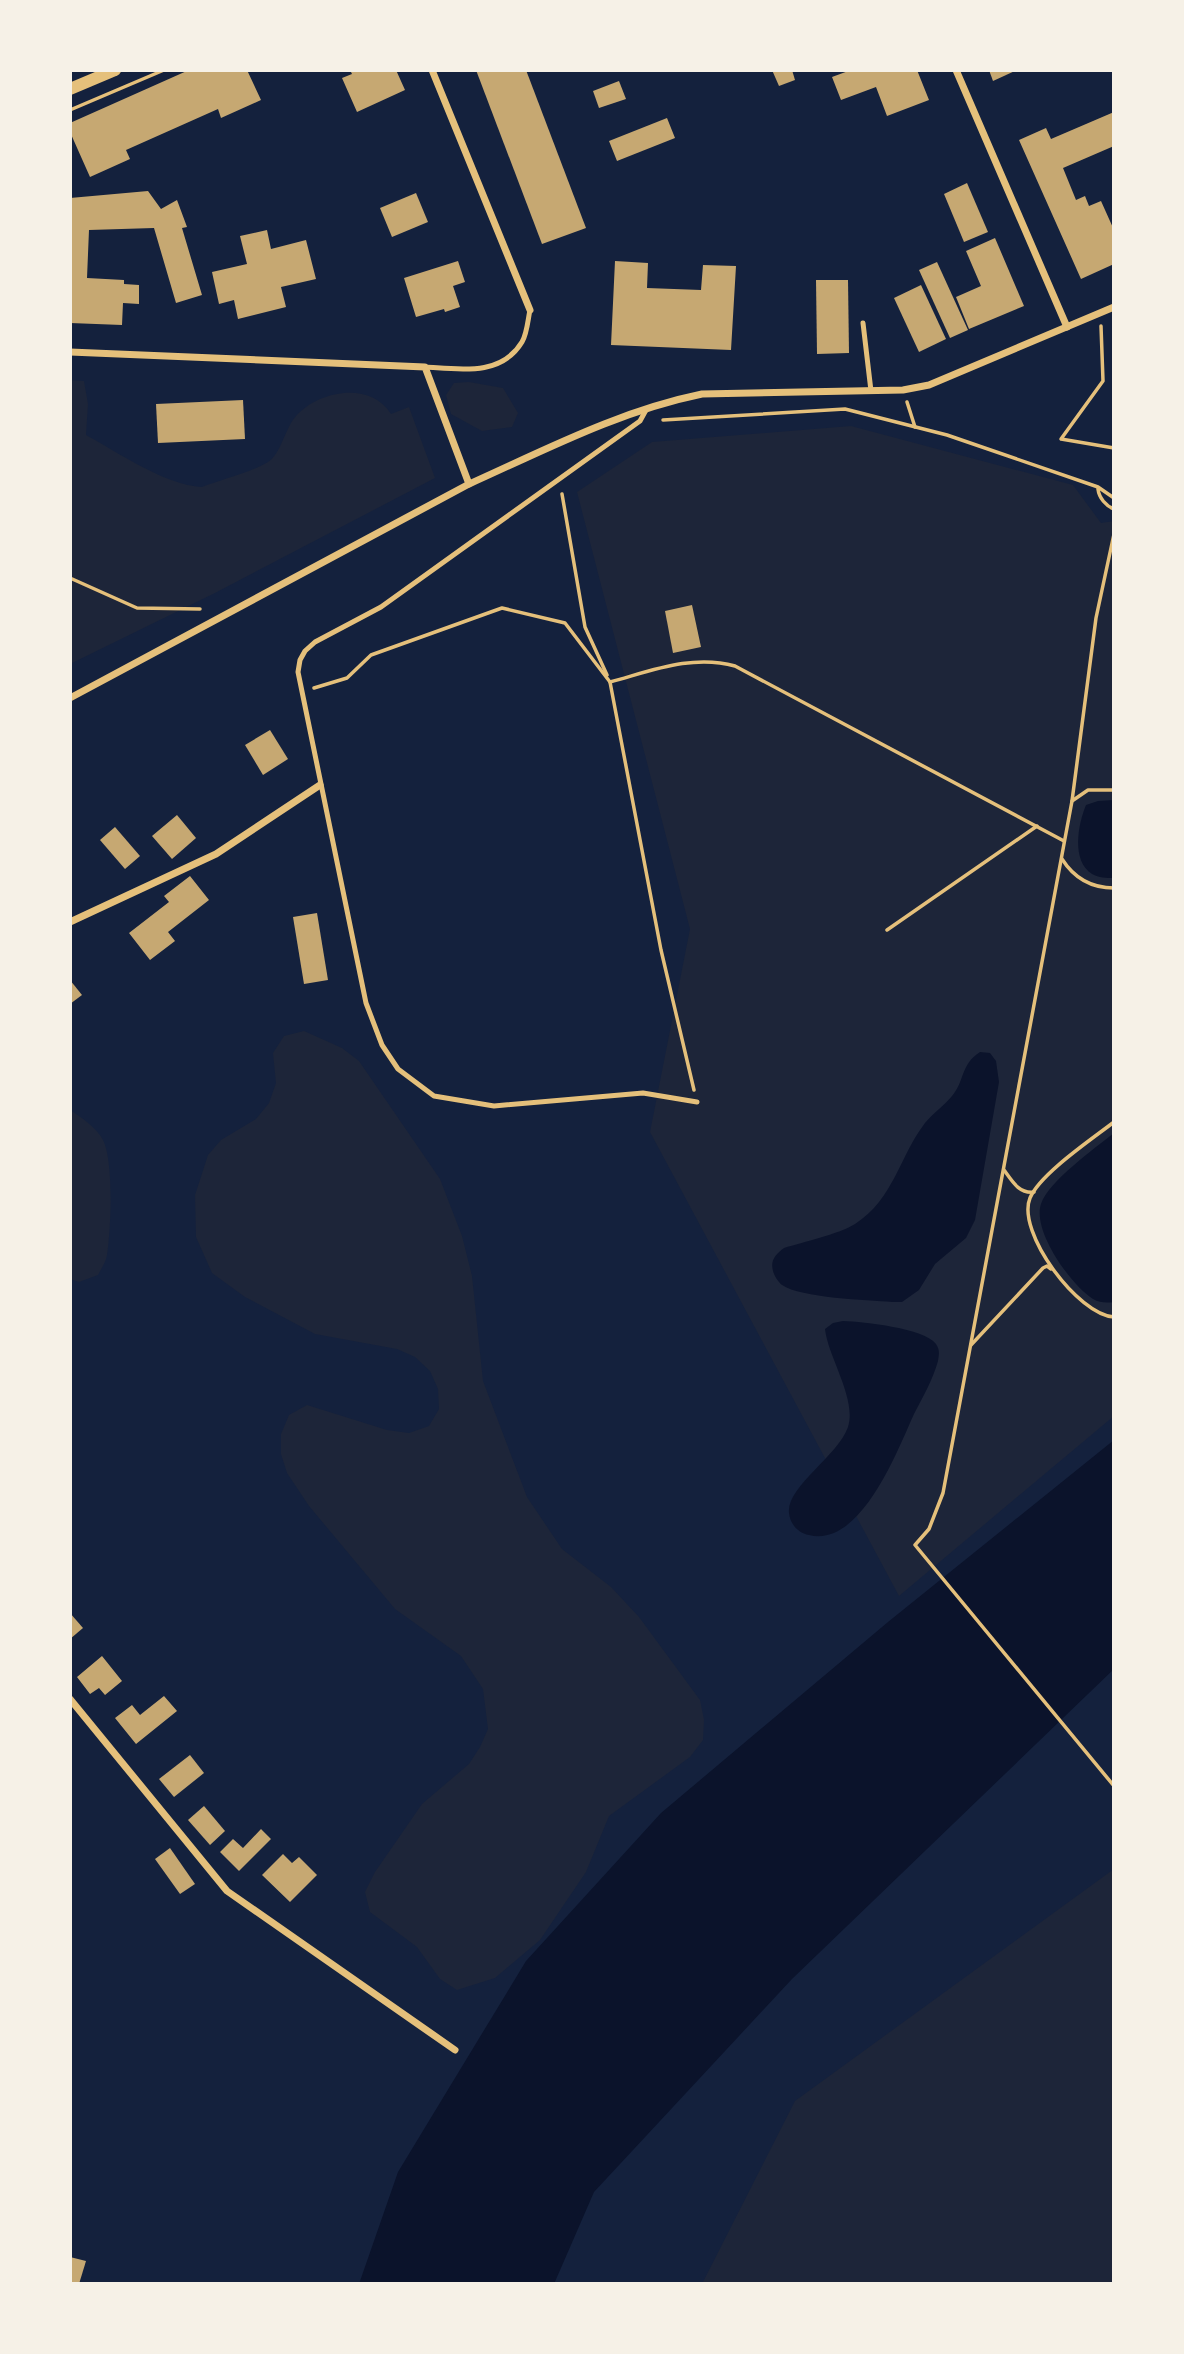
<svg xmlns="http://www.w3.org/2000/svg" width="1184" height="2354" font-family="'Open Sans',sans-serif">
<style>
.green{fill:#1d2539}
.water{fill:#0b132b}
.building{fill:#c6a872}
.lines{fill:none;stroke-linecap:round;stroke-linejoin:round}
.path{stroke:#e5c07b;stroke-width:3.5}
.service{stroke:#e5c07b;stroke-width:5}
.minor{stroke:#e5c07b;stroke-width:7}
.tertiary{stroke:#e5c07b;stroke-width:12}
</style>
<rect width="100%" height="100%" fill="#14213d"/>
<g class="green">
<path d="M70 380 84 381 88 404 86 435C119 453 165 485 202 487 220 480 252 472 268 462 281 454 285 428 296 416 319 390 371 381 391 414L409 407 435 478 215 593 70 664Z"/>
<path d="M469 382 503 388 518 413 512 427 482 431 451 414 446 395 454 383Z"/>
<path d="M851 426 1073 485 1101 523 1114 521V1416L899 1596 650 1132 690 929 577 492 652 442Z"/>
<path d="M304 1031 342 1048 359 1061 440 1179 462 1236 472 1276 483 1381 527 1497 562 1549 611 1587 639 1617 700 1700 704 1720 703 1740 690 1757 609 1816 586 1872 540 1940 495 1978 457 1990 440 1979 417 1947 370 1912 365 1892 375 1872 422 1804 469 1764 480 1747 488 1729 483 1689 461 1656 395 1609 309 1506 287 1473 281 1454V1434L289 1415 307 1405 387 1430 409 1433 429 1426 439 1409 438 1389 430 1371 415 1357 397 1349 315 1334 245 1297 212 1273 196 1237 195 1195 208 1155 221 1140 256 1119 269 1103 276 1083 273 1053 284 1036Z"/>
<path d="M70 1110C82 1118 96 1127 103 1140 114 1162 111 1229 107 1255 106 1262 101 1269 98 1275L79 1282 70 1279Z"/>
<path d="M1114 1869V2284H702L795 2101Z"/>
</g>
<g class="water">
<path d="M1114 800V878C1106 878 1099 878 1092 874 1071 861 1078 824 1086 805L1098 801Z"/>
<path d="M980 1052 990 1053 996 1061 999 1082 975 1220 966 1238 935 1264 919 1290 902 1302H892C867 1300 801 1298 782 1285 778 1282 774 1275 773 1271 770 1260 776 1254 784 1248 803 1242 839 1234 855 1224 894 1199 900 1155 925 1123 933 1113 944 1106 952 1096 965 1081 960 1065 980 1052Z"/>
<path d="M1114 1133V1302C1107 1303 1100 1303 1093 1299 1071 1285 1032 1231 1041 1204 1048 1182 1095 1148 1114 1133Z"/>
<path d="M843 1321C864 1322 924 1328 936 1344 940 1350 939 1354 938 1361 933 1379 923 1397 914 1414 898 1449 861 1548 809 1535 798 1533 790 1524 789 1513 786 1487 838 1456 848 1427 857 1399 828 1357 825 1329L833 1323Z"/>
<path d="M1114 1440V1669L792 1979 594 2192 554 2284H359L398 2172 526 1961 661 1813 888 1622Z"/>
</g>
<g class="building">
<path d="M189 70H247L261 100 221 118 218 109 126 150 130 159 90 177 70 132V123Z"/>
<path d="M350 70H396L405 90 357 112 342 78 352 74Z"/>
<path d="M476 70H526L586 228 542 244Z"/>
<path d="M772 70H792L795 80 779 86Z"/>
<path d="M851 70H917L929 100 887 116 876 87 841 100 832 77Z"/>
<path d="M989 70H1017L993 81Z"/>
<path d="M619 81 626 99 599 108 593 91Z"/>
<path d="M1114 112V146L1063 168 1076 200 1085 196 1089 206 1101 201 1114 230V264L1081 279 1019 140 1046 128 1051 139Z"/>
<path d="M667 118 675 138 617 161 609 141Z"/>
<path d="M967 183 988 232 964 242 944 194Z"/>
<path d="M148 191 161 209 177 200 187 227 182 228 202 295 176 303 154 228 89 230 87 278 124 280V284L139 285V304L123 303 122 325 70 323V198Z"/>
<path d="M416 193 428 222 392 237 380 208Z"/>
<path d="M267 230 271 249 306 240 316 279 281 287 286 307 238 319 234 300 219 304 212 272 247 264 240 236Z"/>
<path d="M995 238 1024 306 969 329 956 297 981 286 966 251Z"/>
<path d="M458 261 465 282 453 286 460 307 445 312 444 309 416 317 404 278Z"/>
<path d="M615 261 648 263 647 288 701 290 703 265 736 266 731 350 611 345Z"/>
<path d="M937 262 968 330 950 338 919 270Z"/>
<path d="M816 280H848L849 353 817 354Z"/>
<path d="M921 285 946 339 919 352 894 298Z"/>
<path d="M243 400 245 439 158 443 156 404Z"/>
<path d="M692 605 701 647 673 653 665 611Z"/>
<path d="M270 730 288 759 263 775 245 745Z"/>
<path d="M177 815 196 838 172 859 152 836Z"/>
<path d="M115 827 140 856 125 869 100 840Z"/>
<path d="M190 876 209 900 168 932 175 941 150 960 129 933 169 902 164 896Z"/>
<path d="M317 913 328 980 304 984 293 917Z"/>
<path d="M70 980 82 995 70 1004Z"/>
<path d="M70 1613 83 1628 70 1639Z"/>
<path d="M102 1656 122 1681 105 1695 99 1688 90 1694 77 1677Z"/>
<path d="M164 1696 177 1711 136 1744 115 1718 132 1705 140 1715Z"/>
<path d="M190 1755 204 1773 174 1797 159 1779Z"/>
<path d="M204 1806 225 1831 210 1845 188 1820Z"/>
<path d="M261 1829 271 1839 239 1871 220 1852 233 1839 243 1848Z"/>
<path d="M170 1848 195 1884 180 1894 155 1859Z"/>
<path d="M283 1854 292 1863 299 1857 317 1875 290 1902 262 1875Z"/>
<path d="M70 2257 86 2261 79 2284H70Z"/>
</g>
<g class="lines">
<g class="path">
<path d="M70 110 164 70"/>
<path d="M1101 326 1103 381 1061 439 1114 448"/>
<path d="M907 402 915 427"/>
<path d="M663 420 845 409 947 435 1098 487 1114 498"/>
<path d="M1098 489C1099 498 1106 506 1114 509"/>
<path d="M562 494 585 627 607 675"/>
<path d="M1114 534 1096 618 1072 801 943 1493 929 1529 915 1545 1114 1786"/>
<path d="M70 578 137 608 200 609"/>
<path d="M610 682C651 671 692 654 735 666L1064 841"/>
<path d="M314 688 347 678 371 655 502 608 565 623 610 682 661 950 694 1090"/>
<path d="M1072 801 1088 790H1114"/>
<path d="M1062 859C1074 878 1092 888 1114 888"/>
<path d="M887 930 1037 826"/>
<path d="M1114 1122C1092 1139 1040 1174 1030 1198 1016 1232 1078 1315 1114 1317"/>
<path d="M1004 1170C1012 1181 1019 1194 1034 1192"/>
<path d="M971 1345 1043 1268 1047 1266 1051 1269"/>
</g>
<g class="service">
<path d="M863 323 871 391"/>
<path d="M425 367C459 369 501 377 522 342 527 334 528 319 530 310"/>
<path d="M646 410 640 421 381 607 315 642 305 651 300 660 298 672 366 1003 382 1045 398 1069 434 1096 494 1106 643 1093 697 1102"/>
</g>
<g class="minor">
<path d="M432 70 530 310"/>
<path d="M956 70 1067 327"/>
<path d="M70 352 425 367 469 484C545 450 619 411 702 394L903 390 929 385 1114 307"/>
<path d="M70 698 469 484"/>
<path d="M70 922 216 854 320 785"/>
<path d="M70 1699 227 1891 455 2050"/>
</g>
<path class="tertiary" d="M70 89 115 70"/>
</g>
<rect width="1184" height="2354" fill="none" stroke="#f6f1e7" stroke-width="144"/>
</svg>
